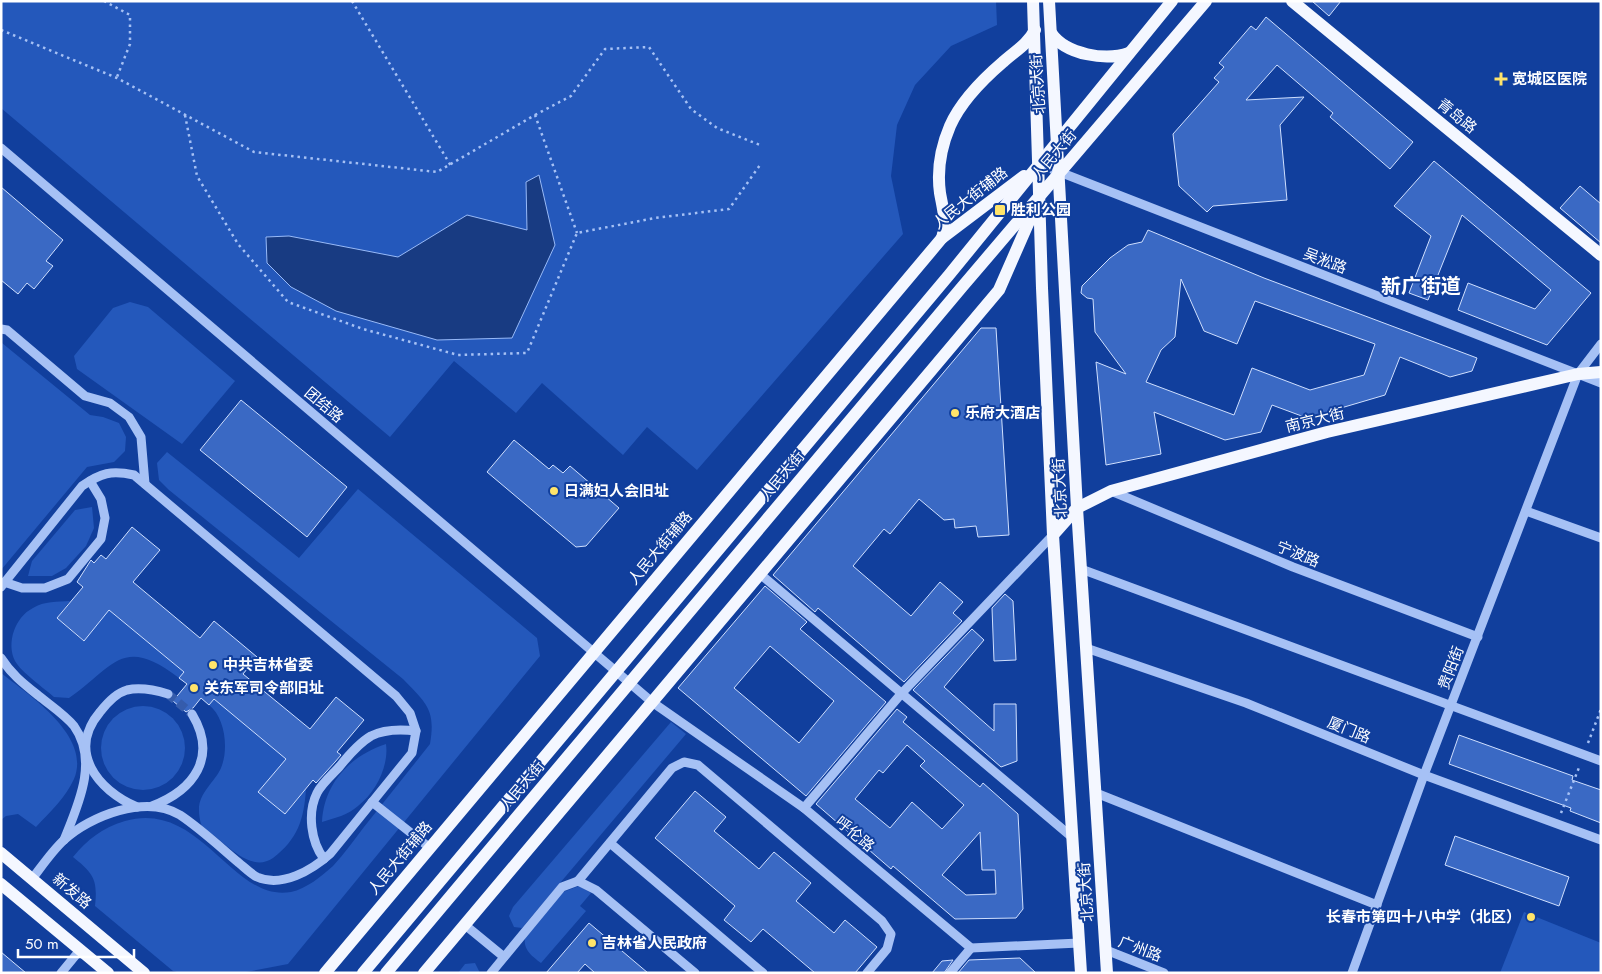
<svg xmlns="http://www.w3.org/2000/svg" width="1602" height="974" font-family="Jost,'Noto Sans SC',sans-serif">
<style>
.green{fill:#2458bb}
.water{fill:#183b82;stroke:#98baf8}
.building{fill:#3a69c4;stroke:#cfdffe;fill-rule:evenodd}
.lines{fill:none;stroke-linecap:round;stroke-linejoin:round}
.minor-tunnel{stroke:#355cac;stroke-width:9;stroke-dasharray:9 4.5;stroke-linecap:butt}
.path{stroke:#a6c1f5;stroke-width:2.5;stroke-dasharray:2.5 4;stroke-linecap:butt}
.minor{stroke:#a6c1f5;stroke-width:9}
.major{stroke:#f4f7ff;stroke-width:12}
.poi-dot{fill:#ffe46a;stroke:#113f9d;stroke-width:2}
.labels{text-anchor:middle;stroke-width:4;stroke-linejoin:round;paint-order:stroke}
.poi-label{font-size:15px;font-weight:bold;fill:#fff;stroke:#113f9d;text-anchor:start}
.street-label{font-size:15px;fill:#fff;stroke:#113f9d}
.district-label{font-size:20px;font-weight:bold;fill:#fff;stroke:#113f9d}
</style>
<rect width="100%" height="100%" fill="#113f9d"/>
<g class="green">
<path d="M1 1H996L997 25 951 46 915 85 897 125 891 176 903 234 697 470 647 427 623 455 542 383 516 413 454 361 390 437 1 108Z"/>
<path d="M130 302 148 307 235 381 182 444 77 369 74 356 113 308Z"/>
<path d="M2 343 90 415 103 417 119 423 126 437 125 451 114 462 87 467 1 570Z"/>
<path d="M167 452 299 558 358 489 537 638 540 656 288 964 241 973H180L173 971 95 906C98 879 93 873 73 857 88 839 102 828 125 821 201 799 232 903 291 892 306 889 322 876 333 866 344 854 354 840 364 827 386 799 408 772 430 744 436 709 426 703 403 679L169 490 159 480 157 463Z"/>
<path d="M92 507 94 528 86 546 66 568 52 576H28L32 561 75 510Z"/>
<path d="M70 601 57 618 83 641 109 610 184 672 179 678C122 634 114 667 69 698L54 697C44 688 21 672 15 661 6 643 15 617 33 608 44 601 58 602 70 601Z"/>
<path d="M1 673C29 695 92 736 74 779 66 797 50 812 36 827L18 814 6 816 1 820Z"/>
<path d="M214 699 286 759 259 792 285 814 306 789C304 819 298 839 273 858 253 872 231 849 217 838 213 834 205 830 202 826 200 823 199 814 199 811 198 793 215 782 221 768 229 749 225 717 209 705Z"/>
<circle cx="143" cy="748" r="42"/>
<path d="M671 722 686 734 522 928 514 927 509 916 513 907Z"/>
<path d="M386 744C389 766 376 792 358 806 348 815 335 818 322 822 324 783 350 756 386 744Z"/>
<path d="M579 886 591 893 580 906 586 911 541 963C532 956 523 950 525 937L563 892Z"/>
<path d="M1524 912 1601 943V973H1500Z"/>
<path d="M475 963 480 973H458L465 964Z"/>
</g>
<path class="water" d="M539 175 555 245 512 338 437 340 336 311 291 287 267 263 266 237 289 236 398 257 467 215 527 230 526 182Z"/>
<g class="building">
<path d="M1312 1H1341L1329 16Z"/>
<path d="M1266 17 1413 142 1390 169 1330 117 1333 113 1277 65 1246 100 1304 97 1280 125 1287 200 1213 206 1207 212 1179 186 1173 134 1219 82 1214 78 1224 67 1219 63 1251 26 1256 30Z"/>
<path d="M1434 161 1591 293 1547 345 1458 310 1468 283 1535 309 1551 290 1462 215 1428 300 1409 293 1431 236 1394 206Z"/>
<path d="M1580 186 1601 204V243L1560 208Z"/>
<path d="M1 187 63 240 46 261 53 266 34 289 27 283 18 294 1 280Z"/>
<path d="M1148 230 1264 278 1477 358 1472 371 1450 377 1400 357 1385 395 1307 418 1272 405 1261 432 1225 440 1154 412 1161 454 1106 465 1096 362 1126 374 1095 332 1093 299 1087 298 1081 293 1082 286 1110 258 1128 245 1142 242ZM1181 279 1204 331 1237 344 1255 301 1375 344 1364 375 1310 390 1252 368 1234 415 1146 382 1161 350 1175 337Z"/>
<path d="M981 328H996L1009 535 978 537 976 526 955 528 954 519 944 520 919 499 890 534 884 529 853 566 911 616 940 582 963 602 953 613 962 621 904 682 818 608 815 612 773 575Z"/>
<path d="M241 400 347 487 307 537 200 450Z"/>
<path d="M514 440 549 469 553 465 563 473 570 466 619 508 586 546 576 547 487 472Z"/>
<path d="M132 527 160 550 133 582 200 638 214 621 257 657 243 674 310 729 336 697 364 720 337 752 341 755 335 762 316 783 313 780 285 814 258 792 286 759 214 699 209 705 201 698 193 708 186 712 173 701 187 684 179 678 184 672 109 610 84 641 57 618 83 587 77 582 91 560 94 563 101 555 106 559Z"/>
<path d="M765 586 807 622 800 629 886 702 806 796 678 688ZM770 646 834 701 799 743 734 688Z"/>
<path d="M1005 594 1013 601 1016 660 994 661 992 608Z"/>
<path d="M972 629 984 640 944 687 994 731V704H1016L1017 761 1001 767 913 690Z"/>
<path d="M897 709 907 717 903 722 980 787 983 783 1018 814 1023 909 1016 918 955 919 893 866 891 869 816 804ZM907 745 925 761 920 766 964 805 942 829 912 802 890 828 855 799 879 770 883 773ZM980 832 982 870H995L996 894 966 895 942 875Z"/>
<path d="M1459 735 1573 776 1572 780 1601 790V823L1570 811 1571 808 1449 764Z"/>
<path d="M695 791 726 817 714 831 759 869 774 852 811 883 796 901 834 933 845 920 877 947 855 973H815L763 929 751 942 724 920 735 906 655 838Z"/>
<path d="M1455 836 1569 877 1559 906 1445 865Z"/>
<path d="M589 923 648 973H595L585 964 577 973H546Z"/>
<path d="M1 952 26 973H1Z"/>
<path d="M1020 958 1036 973H958L969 960Z"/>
<path d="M953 960 944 973H932L942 961Z"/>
</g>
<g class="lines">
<path class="minor-tunnel" d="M168 694 192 714"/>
<g class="path">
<path d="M104 1 130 15V44L117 77"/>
<path d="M352 1 451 166"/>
<path d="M1 30 117 78 254 152 437 172 535 115 577 233"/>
<path d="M185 115 197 176 238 244 288 302 363 329 458 355 527 353 577 233 655 218 729 209 760 165"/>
<path d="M535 115 571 96 605 49 649 47 691 109 717 128 760 145"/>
<path d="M1588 743 1601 709"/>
<path d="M1561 813 1580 765"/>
</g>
<g class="minor">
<path d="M1 148 652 702 804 808 971 948 1079 943"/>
<path d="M1039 164 1601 383"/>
<path d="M1 329 7 330 85 396 110 403 129 417 141 437 145 484"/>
<path d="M1111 491 1293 567 1478 637"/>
<path d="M1526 511 1601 538"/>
<path d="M1081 569 1601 761"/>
<path d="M760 574 1073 838"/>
<path d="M4 582 22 588H45L68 579 101 539 105 518 101 499 90 481"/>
<path d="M1 587 82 486C101 473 111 470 134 475L396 696 410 713 416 731 412 753 330 854C312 870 282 888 257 877 251 874 244 867 239 863 220 847 201 829 180 815 146 794 90 816 64 840 52 851 42 866 32 879"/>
<path d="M1086 648 1246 703 1424 775 1601 840"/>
<path d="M1 658C11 674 24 684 39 696 50 705 65 715 74 726 99 761 78 805 64 840"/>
<path d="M1096 793 1377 905"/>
<path d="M372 802 430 848"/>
<path d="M152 806C194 790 218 757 192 714"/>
<path d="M137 807C97 790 67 751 100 712 107 703 116 693 127 690 141 687 155 690 168 694"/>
<path d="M804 808 901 694 1053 535"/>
<path d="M610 843 763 973"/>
<path d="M324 859C311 842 307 813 317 793 322 783 333 774 340 766 348 756 359 743 371 736 385 729 400 729 416 731"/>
<path d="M578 881 672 768 684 762 698 765 882 921 891 934 887 949 867 973"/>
<path d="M465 925 504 957"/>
<path d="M1106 950 1164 973"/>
<path d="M61 973 80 950"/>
<path d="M491 973 562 887 578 881 596 890 695 973"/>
<path d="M950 973 971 948"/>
<path d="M1352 973 1424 775 1578 374 1601 344"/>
</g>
<g class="major">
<path d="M1033 1 1042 288 1053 535 1081 973"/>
<path d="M1049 1 1077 508 1107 973"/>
<path d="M1292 1 1601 255"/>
<path d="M1051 33C1066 55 1106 61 1129 53"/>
<path d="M942 238C947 222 943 210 940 193 937 171 941 147 950 126 961 101 982 80 1003 62 1015 51 1027 45 1035 30"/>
<path d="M1053 535 1077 508 1111 491 1327 432 1578 374 1601 372"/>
<path d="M1 853 144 973"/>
<path d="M1 884 108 973"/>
<path d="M325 973 942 238 1024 176"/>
<path d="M363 973 949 275 1172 1"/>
<path d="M386 973 962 287 1206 1"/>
<path d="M424 973 999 290 1034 210"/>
</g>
</g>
<g class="poi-dot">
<path d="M1498.5 71.5h5v5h5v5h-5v5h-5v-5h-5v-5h5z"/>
<rect x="994" y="204" width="12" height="12" rx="2.5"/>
<circle cx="955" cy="413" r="5"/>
<circle cx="554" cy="491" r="5"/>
<circle cx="213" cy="665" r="5"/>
<circle cx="194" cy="688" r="5"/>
<circle cx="1531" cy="917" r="5"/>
<circle cx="592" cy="943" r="5"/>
</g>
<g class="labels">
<g class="poi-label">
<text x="1512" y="84">宽城区医院</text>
<text x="1011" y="215">胜利公园</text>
<text x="965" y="418">乐府大酒店</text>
<text x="564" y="496">日满妇人会旧址</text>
<text x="223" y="670">中共吉林省委</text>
<text x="204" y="693">关东军司令部旧址</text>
<text x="1521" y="922" text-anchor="end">长春市第四十八中学（北区）</text>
<text x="602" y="948">吉林省人民政府</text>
</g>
<g class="street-label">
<text transform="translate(1038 84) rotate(-94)" y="5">北京大街</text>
<text transform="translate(1457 116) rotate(39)" y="5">青岛路</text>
<text transform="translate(1054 155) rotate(-50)" y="5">人民大街</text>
<text transform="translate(970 198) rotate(-38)" y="5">人民大街辅路</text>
<text transform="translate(1325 261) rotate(21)" y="5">吴淞路</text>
<text transform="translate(324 405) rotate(40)" y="5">团结路</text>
<text transform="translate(1315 420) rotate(-14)" y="5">南京大街</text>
<text transform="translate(782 476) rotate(-50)" y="5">人民大街</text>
<text transform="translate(1060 488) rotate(-93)" y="5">北京大街</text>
<text transform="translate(660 548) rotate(-50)" y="5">人民大街辅路</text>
<text transform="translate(1298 554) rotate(22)" y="5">宁波路</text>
<text transform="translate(1451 668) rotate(-69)" y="5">贵阳街</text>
<text transform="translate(1349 730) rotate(22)" y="5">厦门路</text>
<text transform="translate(522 786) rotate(-50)" y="5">人民大街</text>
<text transform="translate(855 834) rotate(40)" y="5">呼伦路</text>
<text transform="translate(400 858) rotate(-50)" y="5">人民大街辅路</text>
<text transform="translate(72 891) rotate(40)" y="5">新发路</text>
<text transform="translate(1086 892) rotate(-94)" y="5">北京大街</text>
<text transform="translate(1140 949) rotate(21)" y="5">广州路</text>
</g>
<g class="district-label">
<text x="1421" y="293">新广街道</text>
</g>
</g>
<rect width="1602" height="974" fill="none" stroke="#ffffff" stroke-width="5"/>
<path d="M18 949v8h116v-8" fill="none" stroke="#ffffff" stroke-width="2.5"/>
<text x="25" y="949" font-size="15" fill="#ffffff" stroke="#113f9d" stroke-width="4" paint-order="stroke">50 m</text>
</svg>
